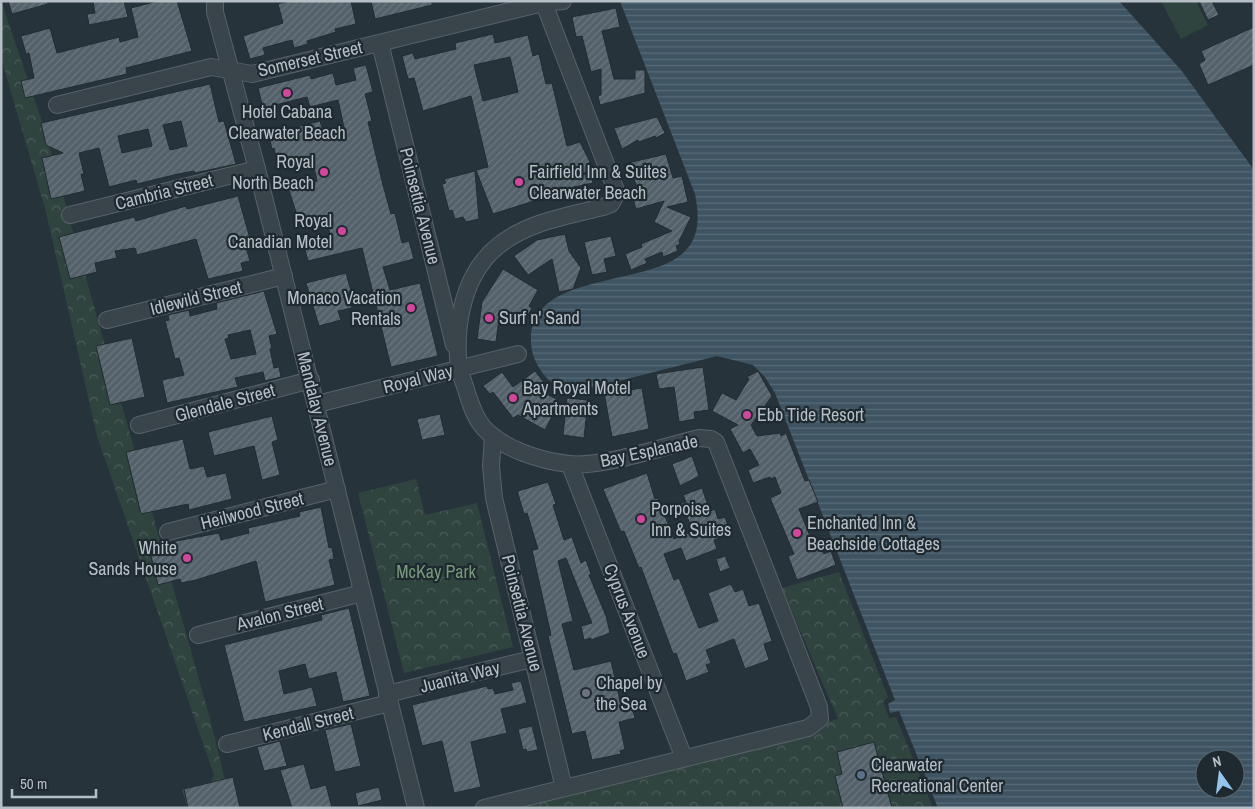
<svg xmlns="http://www.w3.org/2000/svg" width="1255" height="809" font-family="'Archivo Narrow',sans-serif">
<style>
.green{fill:#2f433f}
.park{fill:url(#park-crowns)}
.water{fill:url(#water-rules);fill-rule:evenodd}
.building{fill:url(#building-hatch);stroke:#212b32;fill-rule:evenodd}
.lines{fill:none;stroke-linecap:round;stroke-linejoin:round}
.minor-casing{stroke:#586269;stroke-width:18}
.minor{stroke:#3a444b;stroke-width:16}
.hotel-dot{fill:#d1479c;stroke:#1f2930;stroke-width:2}
.worship-dot{fill:#6b7280;stroke:#1f2930;stroke-width:2}
.service-dot{fill:#5c6f8a;stroke:#1f2930;stroke-width:2}
.labels{text-anchor:middle;stroke-width:4.5;stroke-linejoin:round;paint-order:stroke}
.street-label{font-size:18px;fill:#b6bfc6;stroke:#1f2930}
.poi-label{font-size:18px;fill:#b6bfc6;stroke:#1f2930;text-anchor:start}
.park-label{font-size:18px;fill:#779979;stroke:#1f2930}
</style>
<defs>
<pattern id="park-crowns" width="20" height="18" patternUnits="userSpaceOnUse" patternTransform="scale(1.25)"><rect width="20" height="18" fill="#2f433f"/><path d="M2 6a3 3 0 1 1 6 0M12 15a3 3 0 1 1 6 0" fill="none" stroke="#4b5c59"/></pattern>
<pattern id="water-rules" width="6" height="5" patternUnits="userSpaceOnUse" patternTransform="scale(1.25)"><rect width="6" height="5" fill="#3f5462"/><path d="M0 2.5h6" fill="none" stroke="#586b77"/></pattern>
<pattern id="building-hatch" width="6" height="6" patternUnits="userSpaceOnUse" patternTransform="scale(1.25)"><rect width="6" height="6" fill="#54616a"/><path d="M-1 1l2-2M0 6l6-6M5 7l2-2" fill="none" stroke="#6a767e"/></pattern>
</defs>
<rect width="100%" height="100%" fill="#27333b"/>
<path class="green" d="M1161 1H1196L1208 25 1181 39Z"/>
<g class="park">
<path d="M1 1 44 127 67 209 63 210 66 222 70 221 209 715 232 808H187L182 789 211 782 214 775 97 436 46 212 1 58Z"/>
<path d="M416 479 425 515 477 503 513 647 404 673 358 493Z"/>
<path d="M839 572 888 697 883 702 889 718 896 717 933 808H511L838 719 782 588Z"/>
</g>
<path class="water" d="M620 1H1119L1181 70 1254 170V808H938L899 711 890 713 888 704 895 700 775 393 765 377 753 365 717 356 587 389C571 390 556 389 545 376 535 363 530 352 531 335 536 273 645 286 682 254 701 238 699 214 695 194ZM1205 759H1235V789H1205Z"/>
<g class="building">
<path d="M8 1H48V4L12 14Z"/>
<path d="M93 1H124L128 17 89 25 87 14 95 13Z"/>
<path d="M158 1H177L192 51 126 68 127 74 25 98 21 81 34 78 29 53 26 54 21 36 50 28 57 53 119 37 120 42 138 37 131 8Z"/>
<path d="M289 1H351L356 24 335 29 336 32 307 41 308 44 294 48 292 40 263 48 265 55 250 59 243 36 283 23 278 4Z"/>
<path d="M371 1H432V5L375 19Z"/>
<path d="M1199 1H1212L1219 15 1208 20Z"/>
<path d="M616 8 620 27 602 31 614 79H635V70H645V93L600 105 598 96 601 95V69L591 72 582 36 576 37 572 17Z"/>
<path d="M1254 27V65L1208 85 1199 64 1205 60 1201 51Z"/>
<path d="M493 34 495 43 528 35 533 56 539 54 546 84 552 83 567 146 580 142 590 162 587 164 589 170 579 176 590 173 593 183 555 191 556 194 493 214 476 170 488 167 471 96 423 111 414 78 408 79 402 56 413 53 415 59 456 49 455 43ZM510 57 518 92 483 101 474 65Z"/>
<path d="M366 65 373 92 365 94 372 121 368 122 383 185 391 214 395 213 402 243 409 241 414 259 383 267 390 290 420 283 438 356 391 367 362 248 308 261 304 246 331 239 326 218 300 225 288 187 317 181 312 158 281 165 280 160 277 161 274 148 272 149 267 129 276 127 277 131 284 130 320 121 325 137 345 132 338 100 310 107 307 97 263 108 258 88 310 75 311 79 333 73 336 85 356 80 353 68Z"/>
<path d="M210 84 219 122 224 121 236 164 195 173 194 171 178 174 137 184 136 180 109 187 99 148 79 153 84 174H81L85 191 51 199 42 158 63 153 46 145 41 123ZM181 121 187 146 170 150 163 125ZM148 129 152 146 122 153 118 136Z"/>
<path d="M657 117 665 133 656 138 655 136 639 142 638 140 622 149 614 128Z"/>
<path d="M666 154 673 178 682 176 688 202 667 207 691 217 679 241 680 244 676 246 678 251 663 257 662 252 645 259 647 263 631 270 625 254 642 247 641 244 672 231 654 222 664 201 636 209 630 189 637 187 628 163Z"/>
<path d="M475 171 479 219 466 222 463 217 455 219 452 210 449 211 442 184 446 183 444 179Z"/>
<path d="M238 196 251 242 245 244 250 261 241 263 243 271 208 279 196 239 137 255 135 248 115 251 117 258 95 263 97 272 70 279 59 237 134 217 136 221 186 206 187 209Z"/>
<path d="M565 234 569 251 581 268 573 289 559 292 552 259 528 275 514 256 537 240Z"/>
<path d="M611 236 616 256 604 259 607 272 592 275 584 242Z"/>
<path d="M503 269 538 290 529 306 532 308 523 324 500 311 496 342 477 339 482 302Z"/>
<path d="M346 273 351 291 349 292 352 308 338 311 341 320 319 326 306 283Z"/>
<path d="M264 291 277 334 269 336 272 349H270L274 368 279 367 281 377 265 381 263 372 235 378 238 387 167 403 162 380 184 375 179 358 175 359 165 321 169 320 168 315 189 310 190 316 217 309 216 303ZM250 330 256 354 231 359 225 339 229 338 228 335Z"/>
<path d="M132 338 145 397 110 405 96 346Z"/>
<path d="M703 367 709 410 694 412 695 419 679 422 674 387 659 389 656 374Z"/>
<path d="M535 371 546 385 539 390 560 401 545 430 518 415 513 418 493 392 490 394 483 386 502 372 513 387Z"/>
<path d="M758 371 772 396 751 425 757 436 780 433 781 436 786 433 805 481 809 480 818 502 799 509 814 546 820 544 824 554 831 551 836 565 797 580 788 556 794 554 770 498 781 493 775 477 771 479 770 477 753 483 748 470 759 465 750 449 743 453 730 429 738 425 712 411 722 393 736 400 749 379 747 377Z"/>
<path d="M622 384 623 391 642 388 649 429 612 437 603 387Z"/>
<path d="M567 398 588 400 584 438 563 435Z"/>
<path d="M440 414 445 435 422 440 417 419Z"/>
<path d="M272 416 278 440 272 442 280 475 262 480 254 446 214 456 208 432Z"/>
<path d="M183 439 190 469 204 466 207 477 226 473 232 499 189 510 188 504 141 514 126 452Z"/>
<path d="M692 456 699 476 680 486 672 464Z"/>
<path d="M647 473 655 499 658 498 674 539 693 531 681 503 686 502 683 495 702 488 710 511 715 509 718 519 725 517 731 534 714 540 717 549 686 561 681 548 664 554 674 580 679 578 699 628 718 621 708 593 731 584 735 592 743 589 749 606 759 603 765 620 772 641 764 644 769 660 745 669 734 639 706 650 711 663 706 665 709 672 686 681 676 653 673 654 641 567 639 568 624 531 621 532 603 489Z"/>
<path d="M548 482 556 504 553 505 564 540 572 537 581 563 586 560 591 574 589 575 606 616 610 633 591 640V638L584 640 581 626 592 623 566 558 558 561 573 621 562 624 574 670 611 661 622 709 632 707 635 718 619 722 625 749 620 751 621 754 592 760 585 731 572 734 548 636 551 635 532 550 538 549 527 513 524 514 518 494V491Z"/>
<path d="M321 507 329 548 332 547 334 559 329 560 335 585 265 602 256 561 196 580 181 583 180 579 158 585 151 556 173 551 171 542 219 533 221 540 249 533 248 528 300 516 299 512Z"/>
<path d="M725 556 730 568 720 572 716 559Z"/>
<path d="M349 608 370 696 343 702 336 672 309 679 305 664 279 671 284 694 312 687 317 706 244 722 224 645 322 620 321 615Z"/>
<path d="M521 681 527 703 501 709 507 733 471 742 481 787 454 793 442 741 422 746 412 705 487 686 488 689 493 688 495 694 513 690 511 683Z"/>
<path d="M351 724 361 766 335 772 325 730Z"/>
<path d="M532 726 538 750 527 752 526 749 523 750 518 729Z"/>
<path d="M280 741 287 766 264 771 257 747Z"/>
<path d="M874 742 892 808H843L835 776 842 774 837 752Z"/>
<path d="M304 764 311 789 326 785 332 808H292L280 770Z"/>
<path d="M233 777 240 808H188L184 789Z"/>
<path d="M379 787 382 800 358 806 355 793Z"/>
</g>
<g class="lines">
<g class="minor-casing">
<g id="minor">
<path d="M215 1V12L257 169 416 808"/>
<path d="M380 43 454 345"/>
<path d="M57 105 211 67 252 74 543 3 563 1"/>
<path d="M70 215 257 169"/>
<path d="M107 320 284 276"/>
<path d="M317 404 518 354"/>
<path d="M139 425 311 380"/>
<path d="M493 436 491 466 494 498 564 788"/>
<path d="M570 465 684 758"/>
<path d="M168 532 337 489"/>
<path d="M198 635 362 593"/>
<path d="M387 694 532 659"/>
<path d="M227 744 389 703"/>
<path d="M484 808 808 728 820 719 819 707 716 442 711 439 699 438C665 446 601 468 569 464 541 461 502 449 483 427 475 418 471 405 467 393 465 385 461 376 459 368 454 326 463 274 498 246 527 222 567 216 603 207L611 204 617 193 543 1"/>
</g>
</g>
<use href="#minor" class="minor"/>
</g>
<g class="hotel-dot">
<circle cx="287" cy="93" r="5"/>
<circle cx="324" cy="172" r="5"/>
<circle cx="519" cy="182" r="5"/>
<circle cx="342" cy="231" r="5"/>
<circle cx="411" cy="308" r="5"/>
<circle cx="489" cy="318" r="5"/>
<circle cx="513" cy="398" r="5"/>
<circle cx="747" cy="415" r="5"/>
<circle cx="641" cy="519" r="5"/>
<circle cx="797" cy="533" r="5"/>
<circle cx="187" cy="558" r="5"/>
</g>
<circle class="worship-dot" cx="586" cy="693" r="5"/>
<circle class="service-dot" cx="861" cy="775" r="5"/>
<g class="labels">
<g class="street-label">
<text transform="translate(310 59) rotate(-13)" y="6">Somerset Street</text>
<text transform="translate(164 192) rotate(-14)" y="6">Cambria Street</text>
<text transform="translate(420 206) rotate(76)" y="6">Poinsettia Avenue</text>
<text transform="translate(196 298) rotate(-14)" y="6">Idlewild Street</text>
<text transform="translate(418 379) rotate(-14)" y="6">Royal Way</text>
<text transform="translate(225 403) rotate(-15)" y="6">Glendale Street</text>
<text transform="translate(317 409) rotate(76)" y="6">Mandalay Avenue</text>
<text transform="translate(649 451) rotate(-12)" y="6">Bay Esplanade</text>
<text transform="translate(252 511) rotate(-14)" y="6">Heilwood Street</text>
<text transform="translate(627 611) rotate(69)" y="6">Cyprus Avenue</text>
<text transform="translate(522 613) rotate(76)" y="6">Poinsettia Avenue</text>
<text transform="translate(280 614) rotate(-14)" y="6">Avalon Street</text>
<text transform="translate(460 677) rotate(-14)" y="6">Juanita Way</text>
<text transform="translate(308 724) rotate(-14)" y="6">Kendall Street</text>
</g>
<g class="poi-label">
<text x="287" y="118" text-anchor="middle">Hotel Cabana<tspan x="287" dy="21">Clearwater Beach</tspan></text>
<text x="314" y="168" text-anchor="end">Royal<tspan x="314" dy="21">North Beach</tspan></text>
<text x="529" y="178">Fairfield Inn &amp; Suites<tspan x="529" dy="21">Clearwater Beach</tspan></text>
<text x="332" y="227" text-anchor="end">Royal<tspan x="332" dy="21">Canadian Motel</tspan></text>
<text x="401" y="304" text-anchor="end">Monaco Vacation<tspan x="401" dy="21">Rentals</tspan></text>
<text x="499" y="324">Surf n' Sand</text>
<text x="523" y="394">Bay Royal Motel<tspan x="523" dy="21">Apartments</tspan></text>
<text x="757" y="421">Ebb Tide Resort</text>
<text x="651" y="515">Porpoise<tspan x="651" dy="21">Inn &amp; Suites</tspan></text>
<text x="807" y="529">Enchanted Inn &amp;<tspan x="807" dy="21">Beachside Cottages</tspan></text>
<text x="177" y="554" text-anchor="end">White<tspan x="177" dy="21">Sands House</tspan></text>
<text x="596" y="689">Chapel by<tspan x="596" dy="21">the Sea</tspan></text>
<text x="871" y="771">Clearwater<tspan x="871" dy="21">Recreational Center</tspan></text>
</g>
<g class="park-label">
<text x="436" y="578">McKay Park</text>
</g>
</g>
<rect width="1255" height="809" fill="none" stroke="#b6bfc6" stroke-width="5"/>
<g transform="translate(1220 774) rotate(346)"><circle r="24" fill="#1f2930" stroke="#5b656c"/>
<path d="M0-4L9 19L0 12L-9 19Z" fill="#96c5eb"/>
<text y="-8" font-size="14" font-weight="bold" text-anchor="middle" fill="#b6bfc6">N</text>
</g>
<path d="M12 789v8h84v-8" fill="none" stroke="#b6bfc6" stroke-width="2.5"/>
<text x="20" y="789" font-size="15" fill="#b6bfc6" stroke="#1f2930" stroke-width="4" paint-order="stroke">50 m</text>
</svg>
